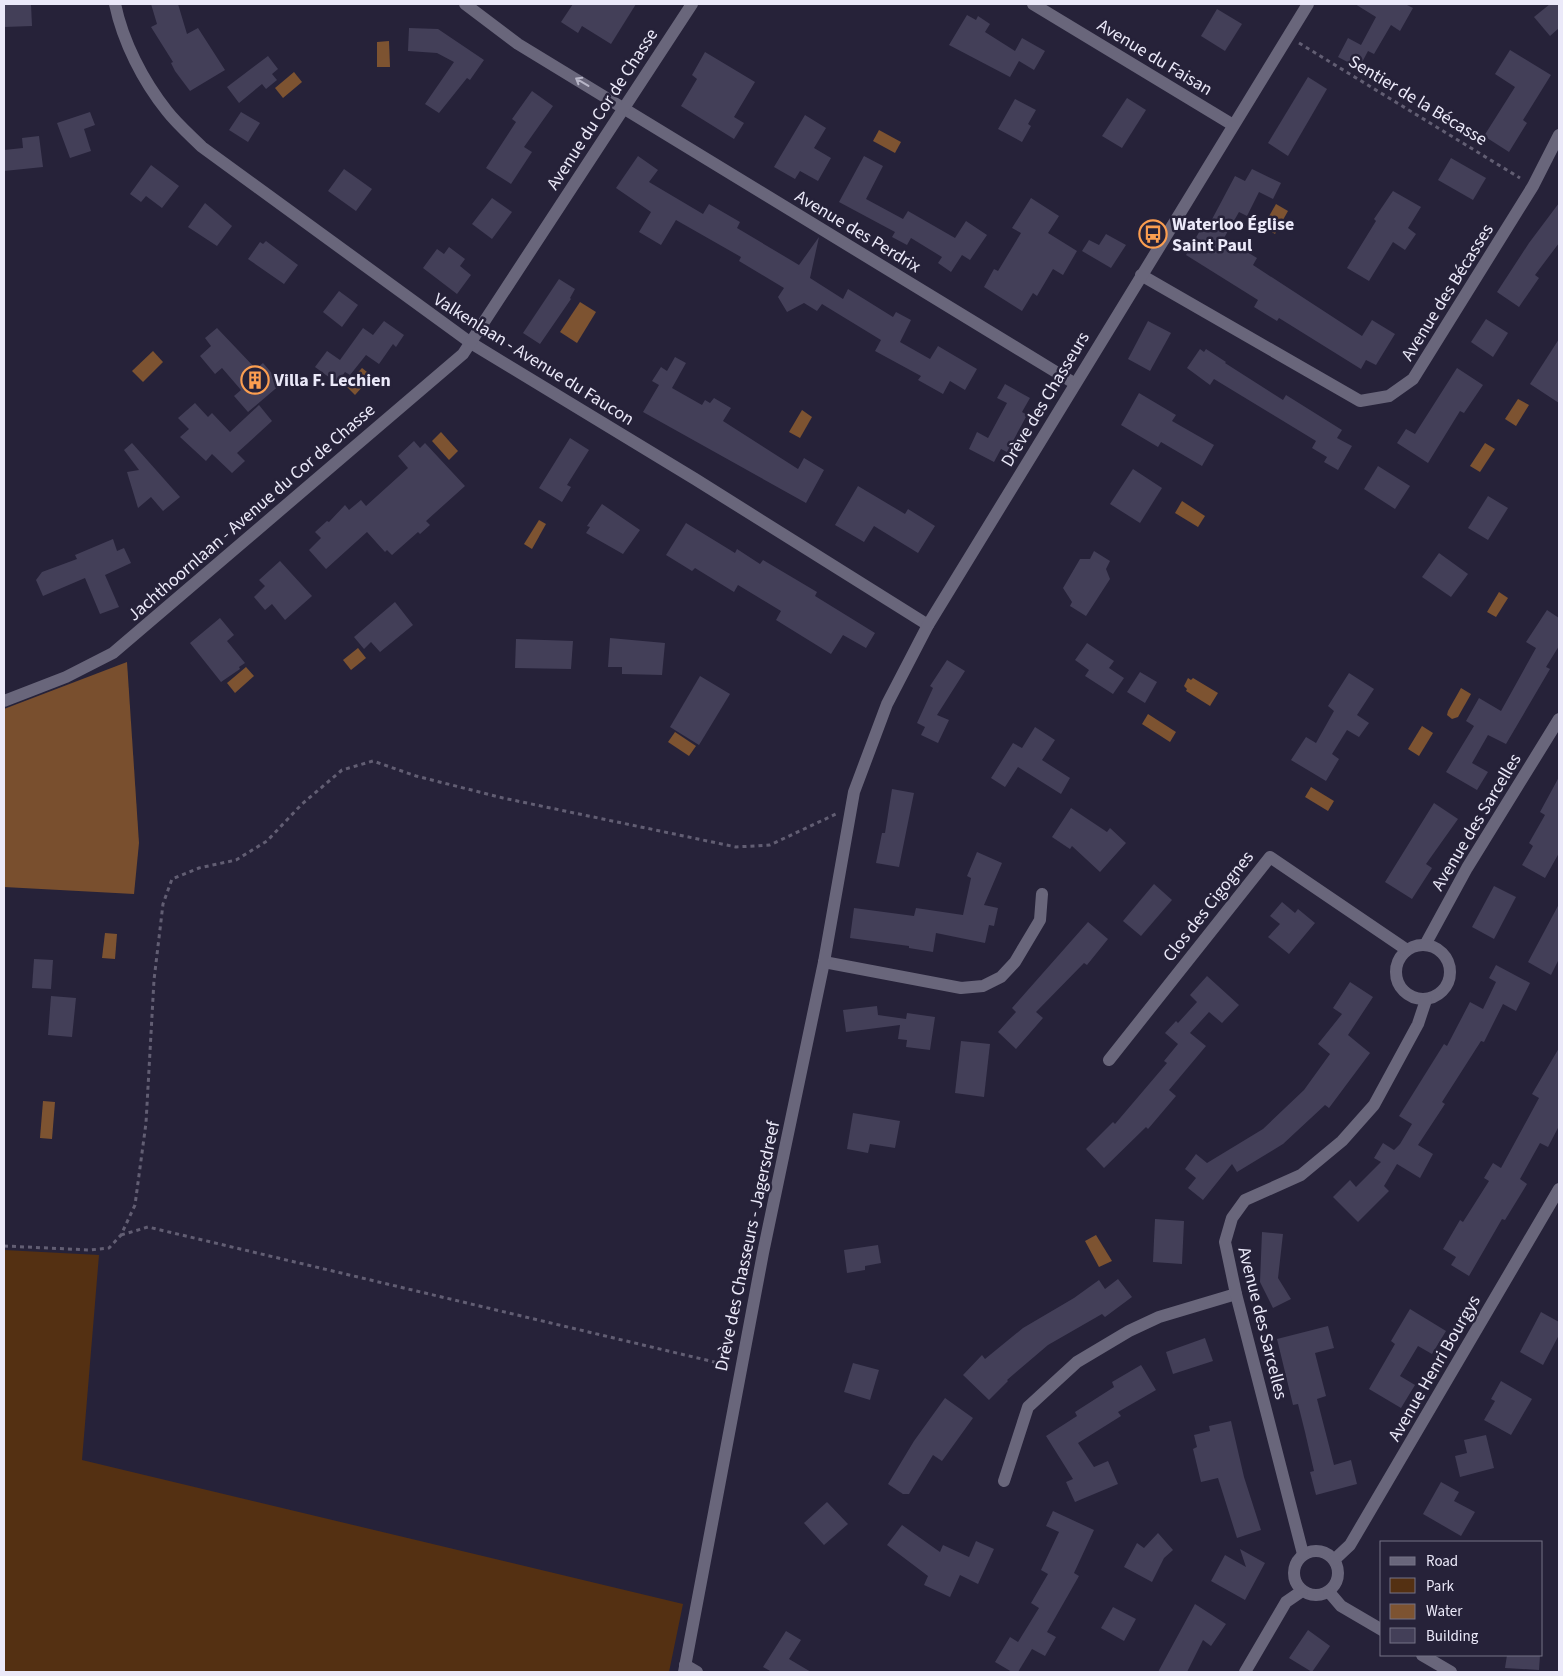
<svg xmlns="http://www.w3.org/2000/svg" width="1563" height="1676" font-family="'Source Sans 3',sans-serif">
<style>
.green{fill:#543012}
.forest{fill:#794f2e}
.water{fill:#7d5331}
.building{fill:#433f58}
.lines{fill:none;stroke-linecap:round;stroke-linejoin:round}
.path{stroke:#625e73;stroke-width:3;stroke-dasharray:4 4;stroke-linecap:butt}
.minor{stroke:#69667b;stroke-width:12}
.oneway{stroke:#b7b5c7}
.labels{text-anchor:middle;stroke-width:5;stroke-linejoin:round;paint-order:stroke}
.street-label{font-size:18px;fill:#ebe9f9;stroke:#262239}
.poi-label{font-size:18px;font-weight:bold;fill:#ebe9f9;stroke:#262239;text-anchor:start}
</style>
<rect width="100%" height="100%" fill="#262239"/>
<path class="green" d="M4 1250 99 1255 82 1460 683 1604 669 1672H4Z"/>
<path class="forest" d="M127 662 139 843 134 894 4 887V709Z"/>
<g class="water">
<path d="M389 41 390 67H377V42Z"/>
<path d="M294 72 302 82 283 98 275 88Z"/>
<path d="M879 130 901 142 895 153 873 141Z"/>
<path d="M1276 204 1288 211 1275 234 1263 227Z"/>
<path d="M580 302 596 312 577 343 560 332Z"/>
<path d="M153 351 163 362 143 382 132 371Z"/>
<path d="M362 368 372 376 355 395 346 386Z"/>
<path d="M1518 399 1529 405 1516 426 1505 419Z"/>
<path d="M802 410 812 417 800 438 789 432Z"/>
<path d="M441 432 458 451 449 460 432 441Z"/>
<path d="M1485 443 1495 449 1480 472 1470 466Z"/>
<path d="M1182 501 1205 516 1198 527 1175 513Z"/>
<path d="M539 520 546 524 532 549 524 544Z"/>
<path d="M1499 592 1508 598 1496 617 1487 612Z"/>
<path d="M358 648 366 658 351 670 343 660Z"/>
<path d="M246 667 254 676 235 693 227 683Z"/>
<path d="M1188 678 1191 680 1193 678 1218 693 1210 706 1186 691 1187 689 1184 686Z"/>
<path d="M1461 688 1471 694 1458 717 1452 719 1447 715 1448 711Z"/>
<path d="M1148 714 1176 732 1170 742 1142 724Z"/>
<path d="M1422 726 1433 733 1419 756 1408 749Z"/>
<path d="M675 732 696 746 689 756 668 742Z"/>
<path d="M1311 787 1334 801 1328 811 1305 797Z"/>
<path d="M105 933 117 934 115 959 102 958Z"/>
<path d="M43 1101 55 1102 52 1139 40 1138Z"/>
<path d="M1096 1235 1112 1261 1099 1267 1085 1241Z"/>
</g>
<g class="building">
<path d="M4 4H31L32 26 4 27Z"/>
<path d="M151 4H178L187 34 198 28 225 70 190 91 175 71 171 63 173 62 151 27 157 24Z"/>
<path d="M573 4H636L611 44 582 26 578 33 561 22Z"/>
<path d="M1355 4H1405L1413 8 1400 31 1391 25 1374 54 1368 51 1359 68 1338 57 1348 38 1361 45 1376 17Z"/>
<path d="M1550 4H1559V28L1550 36 1534 17Z"/>
<path d="M1217 9 1242 24 1225 51 1201 36Z"/>
<path d="M967 15 976 20 978 16 990 24 985 32 1015 51 1022 38 1045 51 1034 70 1019 61 1010 77 949 45Z"/>
<path d="M409 28 438 29 484 60 470 80 467 78 439 113 425 104 454 62 437 53 408 51Z"/>
<path d="M1510 50 1551 75 1523 120 1527 123 1509 152 1484 136 1515 87 1495 74Z"/>
<path d="M705 52 755 82 734 117 744 123 734 139 681 106 697 79 692 75Z"/>
<path d="M268 56 278 69 272 74 277 80 266 89 262 84 239 103 227 87Z"/>
<path d="M1308 77 1327 89 1288 156 1268 143Z"/>
<path d="M532 91 553 106 524 147 532 152 511 184 486 168 516 122 512 119Z"/>
<path d="M1127 98 1146 110 1122 148 1102 136Z"/>
<path d="M1015 99 1036 110 1028 124 1031 126 1022 142 998 129Z"/>
<path d="M90 112 95 125 84 129 91 151 70 158 57 123Z"/>
<path d="M241 112 260 123 248 142 229 130Z"/>
<path d="M805 115 826 128 814 148 831 158 818 181 800 171 795 179 774 167Z"/>
<path d="M39 136 43 167 4 171V150L23 148 22 138Z"/>
<path d="M638 156 658 170 649 182 703 214 709 204 740 222 737 228 799 265 819 237 810 278 843 299 848 289 893 317 896 312 911 320 900 342 930 359 938 346 977 369 965 390 950 381 943 394 918 380 921 376 875 351 881 340 822 304 817 311 804 303 787 312 778 297 784 288 739 261 741 257 676 220 661 245 639 232 651 212 616 188Z"/>
<path d="M864 156 883 166 866 199 903 219 908 211 955 238 966 221 987 235 970 260 962 255 951 272 938 263 942 257 911 238 907 245 892 237 895 232 839 202Z"/>
<path d="M1451 158 1486 178 1473 200 1438 180Z"/>
<path d="M151 165 179 186 162 208 146 196 141 202 130 194Z"/>
<path d="M344 169 372 189 356 211 328 191Z"/>
<path d="M1252 169 1281 183 1273 199 1259 192 1247 216 1239 212 1224 238 1257 258 1253 265 1362 336 1372 320 1395 334 1376 365 1366 360 1361 369 1279 318 1277 321 1254 307 1258 300 1186 255 1206 220 1210 223 1235 176 1245 181Z"/>
<path d="M1393 191 1421 207 1408 228 1416 234 1405 250 1393 242 1369 281 1347 268 1376 221 1374 219Z"/>
<path d="M492 198 512 212 492 239 472 224Z"/>
<path d="M1031 198 1059 216 1048 233 1077 251 1063 275 1053 269 1037 296 1033 293 1022 311 984 287 994 269 998 271 1021 233 1012 228Z"/>
<path d="M205 203 232 226 217 246 188 227Z"/>
<path d="M1559 203V243L1535 275 1539 278 1519 307 1497 292 1529 243Z"/>
<path d="M1106 234 1126 245 1111 268 1082 251 1089 240 1099 245Z"/>
<path d="M266 241 298 265 284 284 248 259 260 242 263 244Z"/>
<path d="M449 247 465 259 460 266 471 275 457 294 423 268 437 249 444 254Z"/>
<path d="M559 279 575 289 570 298 571 299 540 344 523 333Z"/>
<path d="M339 291 358 305 342 327 323 312Z"/>
<path d="M1486 319 1508 333 1493 357 1471 342Z"/>
<path d="M384 321 404 335 396 347 393 344 379 364 366 355 350 375 345 372 337 383 315 367 327 351 340 360 363 328 373 335Z"/>
<path d="M1148 321 1171 333 1150 371 1128 359Z"/>
<path d="M217 328 256 369 263 363 281 384 248 412 234 396 241 390 222 368 215 374 200 356 211 346 205 338Z"/>
<path d="M1559 339V403L1530 384Z"/>
<path d="M1200 349 1204 352 1206 349 1226 362 1225 363 1283 400 1286 395 1342 430 1337 438 1352 446 1338 470 1324 462 1327 457 1312 448 1316 441 1214 379 1210 385 1187 368Z"/>
<path d="M675 357 686 363 672 388 702 405 705 400 710 403 714 398 731 408 723 421 798 469 804 458 824 470 806 503 643 412 659 385 652 381 661 367 667 371Z"/>
<path d="M1457 368 1483 385 1464 413 1460 411 1428 463 1397 443 1406 429 1415 434Z"/>
<path d="M1005 384 1030 398 1022 412 1027 415 1007 452 1001 449 994 462 969 449 977 432 988 438 1007 403 997 398Z"/>
<path d="M1139 393 1176 415 1172 421 1214 445 1202 466 1161 442 1158 447 1121 425Z"/>
<path d="M195 403 208 417 212 413 230 432 259 405 272 421 237 453 245 461 232 473 212 454 206 461 180 437 189 429 178 418Z"/>
<path d="M570 438 589 450 567 485 571 487 562 502 539 488Z"/>
<path d="M414 441 420 448 425 443 465 486 426 521 430 525 420 534 418 532 392 555 387 550 385 552 367 532 326 569 309 550 321 538 315 532 327 521 329 522 345 505 349 510 361 500 366 506 408 468 398 456Z"/>
<path d="M132 443 180 497 163 511 151 497 138 508 127 472 139 470 124 450Z"/>
<path d="M1378 466 1410 486 1395 509 1364 489Z"/>
<path d="M1133 469 1162 488 1140 523 1110 504Z"/>
<path d="M858 486 905 514 908 509 935 526 918 553 874 526 864 542 835 525Z"/>
<path d="M1488 496 1508 508 1488 540 1468 528Z"/>
<path d="M602 504 640 530 623 554 586 533 590 527 587 526Z"/>
<path d="M686 523 735 553 737 549 760 564 763 560 817 592 815 596 875 633 866 648 843 635 831 654 776 620 781 611 738 585 734 592 695 568 692 571 666 555Z"/>
<path d="M113 539 117 551 124 548 131 563 105 575 119 607 100 614 85 578 43 596 36 580 42 572 77 559 75 555Z"/>
<path d="M1094 551 1110 561 1106 569 1110 579 1086 616 1070 606 1072 602 1063 588 1080 559H1090Z"/>
<path d="M1439 553 1468 574 1451 597 1422 577Z"/>
<path d="M280 561 312 596 285 620 272 604 265 610 254 597 265 586 259 580Z"/>
<path d="M395 602 413 625 380 652 371 642 364 649 354 637Z"/>
<path d="M1547 610 1559 618V646L1546 667 1550 669 1506 744 1488 735 1472 763 1488 772 1477 790 1446 772 1474 726 1466 721 1479 698 1501 711 1536 648 1526 642Z"/>
<path d="M220 618 234 635 227 641 245 663 239 667 240 669 221 682 190 643Z"/>
<path d="M610 638 665 643 662 675 622 674V667H608Z"/>
<path d="M516 639 573 641 571 669 515 668Z"/>
<path d="M1087 643 1114 661 1109 668 1124 678 1113 694 1085 676 1089 670 1075 660Z"/>
<path d="M947 660 965 671 937 715 949 720 938 743 921 735 925 727 917 723 933 688 930 686Z"/>
<path d="M1140 672 1157 682 1145 703 1127 692Z"/>
<path d="M1349 673 1374 689 1357 715 1369 723 1359 737 1347 730 1332 754 1339 759 1326 781 1291 760 1306 737 1316 743 1334 711 1328 706Z"/>
<path d="M700 676 730 694 699 745 670 727Z"/>
<path d="M1035 727 1055 740 1042 760 1070 778 1061 794 1018 767 1005 787 991 778 1013 743 1022 748Z"/>
<path d="M1559 777V853L1545 878 1522 865 1533 846 1529 843 1545 815 1540 812Z"/>
<path d="M892 789 914 793 899 867 876 863 882 833H885Z"/>
<path d="M1434 803 1458 819 1426 864 1432 868 1412 899 1385 882Z"/>
<path d="M1071 808 1107 832 1110 828 1126 843 1100 872 1072 846 1070 849 1052 837Z"/>
<path d="M977 852 1002 863 984 905 998 908 994 926 989 925 985 943 936 933 933 952 909 948V946L850 938 854 908 914 916 916 908 963 915 971 878 967 876Z"/>
<path d="M1154 884 1172 900 1141 936 1123 921Z"/>
<path d="M1494 886 1516 897 1494 939 1472 927Z"/>
<path d="M1282 902 1295 913 1298 909 1315 923 1289 954 1268 937 1280 924 1270 916Z"/>
<path d="M1559 904V959L1551 975 1528 962Z"/>
<path d="M1088 922 1108 939 1087 965 1084 963 1036 1012 1043 1018 1016 1049 998 1032 1016 1012 1012 1008Z"/>
<path d="M34 959 53 960 51 989 32 988Z"/>
<path d="M1496 965 1530 983 1516 1011 1503 1004 1484 1042 1481 1041 1442 1102 1445 1104 1418 1145 1433 1154 1420 1178 1397 1164 1384 1186 1389 1191 1358 1222 1333 1197 1350 1180 1356 1187 1381 1162 1374 1158 1383 1143 1394 1150 1400 1144 1412 1124 1399 1116 1444 1044 1447 1046 1470 1002 1483 1009 1496 982 1489 978Z"/>
<path d="M1207 976 1239 1005 1222 1023 1209 1012 1190 1033 1206 1046 1169 1090 1176 1096 1148 1129 1146 1127 1104 1168 1086 1149 1113 1122 1115 1124 1167 1063 1164 1061 1178 1044 1165 1033 1176 1021 1178 1023 1197 1002 1190 995Z"/>
<path d="M1350 982 1373 997 1348 1035 1370 1053 1329 1108 1325 1105 1283 1144 1237 1172 1232 1164 1203 1200 1188 1188 1196 1178 1185 1169 1196 1154 1207 1163 1263 1129 1304 1090 1330 1054 1318 1044 1342 1014 1333 1008Z"/>
<path d="M51 996 76 998 72 1037 48 1035Z"/>
<path d="M877 1006 878 1015 906 1019 907 1013 935 1017 930 1050 906 1047 907 1040 898 1039 900 1025 846 1032 843 1010Z"/>
<path d="M961 1041 990 1044 984 1097 955 1093Z"/>
<path d="M1559 1048V1126L1548 1147 1540 1143 1520 1179 1527 1184 1505 1220 1502 1219 1469 1276 1451 1265 1456 1257 1443 1249 1460 1220 1463 1222 1489 1181 1484 1178 1493 1163 1501 1168 1539 1098 1532 1094Z"/>
<path d="M853 1113 900 1121 895 1148 870 1144 868 1153 847 1149Z"/>
<path d="M1155 1219 1184 1221 1182 1264 1153 1262Z"/>
<path d="M1262 1232 1283 1234 1278 1278 1291 1299 1273 1308 1260 1282Z"/>
<path d="M878 1245 881 1263 865 1266V1270L847 1273 844 1250Z"/>
<path d="M1118 1279 1132 1297 1105 1317 1102 1314 1048 1345 1007 1380 1008 1381 989 1400 963 1375 982 1355 985 1359 1023 1328 1074 1298 1099 1280 1105 1289Z"/>
<path d="M1410 1309 1446 1331 1432 1354 1418 1346 1400 1376 1415 1385 1401 1408 1369 1389 1395 1344 1391 1341Z"/>
<path d="M1541 1312 1559 1322V1335L1543 1365 1520 1352Z"/>
<path d="M1328 1326 1334 1348 1315 1353 1326 1396 1317 1399 1334 1465 1351 1460 1357 1484 1316 1495 1310 1472 1314 1471 1305 1432 1298 1404 1293 1405 1277 1339Z"/>
<path d="M1205 1338 1213 1361 1173 1374 1166 1352Z"/>
<path d="M853 1363 879 1370 870 1400 844 1392Z"/>
<path d="M1141 1365 1156 1390 1118 1412 1121 1416 1078 1443 1094 1467 1108 1461 1118 1484 1075 1502 1066 1482 1073 1479 1046 1436 1077 1416 1075 1412 1114 1387 1112 1382Z"/>
<path d="M1501 1381 1532 1399 1511 1435 1484 1420 1495 1401 1491 1399Z"/>
<path d="M945 1398 973 1418 942 1461 933 1455 909 1494H903L888 1484 914 1441Z"/>
<path d="M1231 1421 1244 1477 1261 1530 1237 1538 1218 1478 1201 1482 1193 1449 1197 1447 1194 1435 1210 1431 1209 1426Z"/>
<path d="M1486 1435 1494 1468 1460 1477 1455 1456 1467 1453 1464 1440Z"/>
<path d="M1441 1482 1459 1492 1454 1501 1475 1512 1461 1536 1423 1514Z"/>
<path d="M827 1502 848 1524 824 1545 804 1523Z"/>
<path d="M1053 1511 1094 1530 1074 1573 1079 1576 1047 1632 1056 1637 1045 1656 1032 1649 1018 1672H1012L995 1662 1010 1637 1018 1642 1039 1608 1031 1603 1048 1574 1041 1570 1059 1532 1046 1526Z"/>
<path d="M902 1525 940 1552 943 1545 969 1557 976 1541 994 1549 978 1584 960 1575 950 1597 924 1585 928 1576 887 1545Z"/>
<path d="M1158 1533 1173 1550 1164 1558 1152 1582 1124 1567 1137 1543 1144 1548Z"/>
<path d="M1240 1549 1265 1563 1245 1600 1211 1581 1225 1555 1246 1567Z"/>
<path d="M1195 1604 1226 1624 1211 1646 1203 1640 1187 1672H1158Z"/>
<path d="M1113 1607 1136 1619 1124 1641 1101 1628Z"/>
<path d="M1308 1630 1330 1646 1312 1672 1289 1658Z"/>
<path d="M786 1631 801 1640 789 1659 811 1672H772L763 1667Z"/>
<path d="M1507 1655H1540L1539 1670 1505 1668Z"/>
</g>
<g class="lines">
<g class="path">
<path d="M1299 43 1520 178"/>
<path d="M121 1235 148 1227 727 1365"/>
<path d="M4 1246 90 1250 109 1248 121 1235 135 1205 146 1123 154 980 163 904 172 879 199 868 236 860 267 841 302 804 342 770 373 761 416 776 503 798 736 847 770 845 836 814"/>
</g>
<g class="minor">
<path d="M115 4C123 42 143 81 167 111 177 124 191 136 202 147L471 343 695 479 928 625"/>
<path d="M465 4 518 44 1074 383"/>
<path d="M1033 4 1233 125"/>
<path d="M1141 275 1360 401 1389 396 1413 379 1533 186 1559 135"/>
<path d="M4 701 66 677 113 653 463 354 692 4"/>
<path d="M1425 945 1467 868 1559 719"/>
<circle cx="1423" cy="972" r="27"/>
<path d="M824 962 961 988 983 986 1001 977 1015 962 1040 920 1042 894"/>
<path d="M1109 1060 1270 857 1407 950"/>
<path d="M1004 1481 1028 1407 1077 1362 1129 1331 1159 1317 1236 1294"/>
<circle cx="1316" cy="1573" r="22"/>
<path d="M1303 1554 1236 1294 1225 1242 1232 1218 1245 1200 1301 1175 1342 1141 1374 1105 1418 1024 1426 1000"/>
<path d="M1334 1560 1350 1545 1559 1189"/>
<path d="M1329 1592 1341 1606 1382 1630"/>
<path d="M1422 1655 1451 1672"/>
<path d="M685 1665 697 1672"/>
<path d="M684 1672 763 1253 824 962 854 792 887 704 928 625 1308 4"/>
<path d="M1245 1672 1286 1602 1302 1591"/>
</g>
</g>
<defs><path id="oneway-shaft" d="M-6 0H5M1.5-3L5.5 0L1.5 3" fill="none" stroke-width="1.6" stroke-linecap="round" stroke-linejoin="round" transform="scale(1.25)"/></defs>
<use class="oneway" href="#oneway-shaft" transform="translate(582 82) rotate(-149)"/>
<defs>
<g id="bus-ring" transform="scale(1.4375)"><circle r="9.5" fill="#262239" stroke="#fb9e50" stroke-width="1.5"/><path d="M-5-6H5V4H4V6H2V4H-2V6H-4V4H-5ZM-3.5-4V0h7V-4ZM-3.5 1.2v1.5H-2V1.2ZM2 1.2v1.5H3.5V1.2Z" fill="#fb9e50"/></g>
<g id="building-ring" transform="scale(1.4375)"><circle r="9.5" fill="#262239" stroke="#fb9e50" stroke-width="1.5"/><path d="M-4-6H4V6H1V3H-1V6H-4ZM-2.5-4.3h1.7v1.8h-1.7ZM.8-4.3h1.7v1.8H.8ZM-2.5-1h1.7V.8h-1.7ZM.8-1h1.7V.8H.8Z" fill="#fb9e50"/></g>
</defs>
<g fill-rule="evenodd">
<use href="#bus-ring" x="1153" y="234"/>
<use href="#building-ring" x="255" y="380"/>
</g>
<g class="labels">
<g class="street-label">
<text transform="translate(1155 57) rotate(31)" y="6">Avenue du Faisan</text>
<text transform="translate(1418 100) rotate(31)" y="6">Sentier de la Bécasse</text>
<text transform="translate(602 109) rotate(-57)" y="6">Avenue du Cor de Chasse</text>
<text transform="translate(858 231) rotate(31)" y="6">Avenue des Perdrix</text>
<text transform="translate(1447 292) rotate(-58)" y="6">Avenue des Bécasses</text>
<text transform="translate(534 359) rotate(32)" y="6">Valkenlaan - Avenue du Faucon</text>
<text transform="translate(1045 399) rotate(-59)" y="6">Drève des Chasseurs</text>
<text transform="translate(251 512) rotate(-41)" y="6">Jachthoornlaan - Avenue du Cor de Chasse</text>
<text transform="translate(1476 822) rotate(-59)" y="6">Avenue des Sarcelles</text>
<text transform="translate(1208 906) rotate(-52)" y="6">Clos des Cigognes</text>
<text transform="translate(747 1246) rotate(-78)" y="6">Drève des Chasseurs - Jagersdreef</text>
<text transform="translate(1263 1323) rotate(76)" y="6">Avenue des Sarcelles</text>
<text transform="translate(1434 1368) rotate(-60)" y="6">Avenue Henri Bourgys</text>
</g>
<g class="poi-label">
<text x="1172" y="230">Waterloo Église<tspan x="1172" dy="21">Saint Paul</tspan></text>
<text x="274" y="386">Villa F. Lechien</text>
</g>
</g>
<rect width="1563" height="1676" fill="none" stroke="#ebe9f9" stroke-width="10"/>
<rect x="1380" y="1541" width="162" height="115" fill="#262239" stroke="#757286"/>
<rect x="1390" y="1557" width="25" height="8" fill="#69667b" stroke="#757286"/>
<text x="1426" y="1566" font-size="15" fill="#ebe9f9">Road</text>
<rect x="1390" y="1578" width="25" height="15" fill="#543012" stroke="#757286"/>
<text x="1426" y="1591" font-size="15" fill="#ebe9f9">Park</text>
<rect x="1390" y="1604" width="25" height="15" fill="#7d5331" stroke="#757286"/>
<text x="1426" y="1616" font-size="15" fill="#ebe9f9">Water</text>
<rect x="1390" y="1628" width="25" height="15" fill="#433f58" stroke="#757286"/>
<text x="1426" y="1641" font-size="15" fill="#ebe9f9">Building</text>
</svg>
